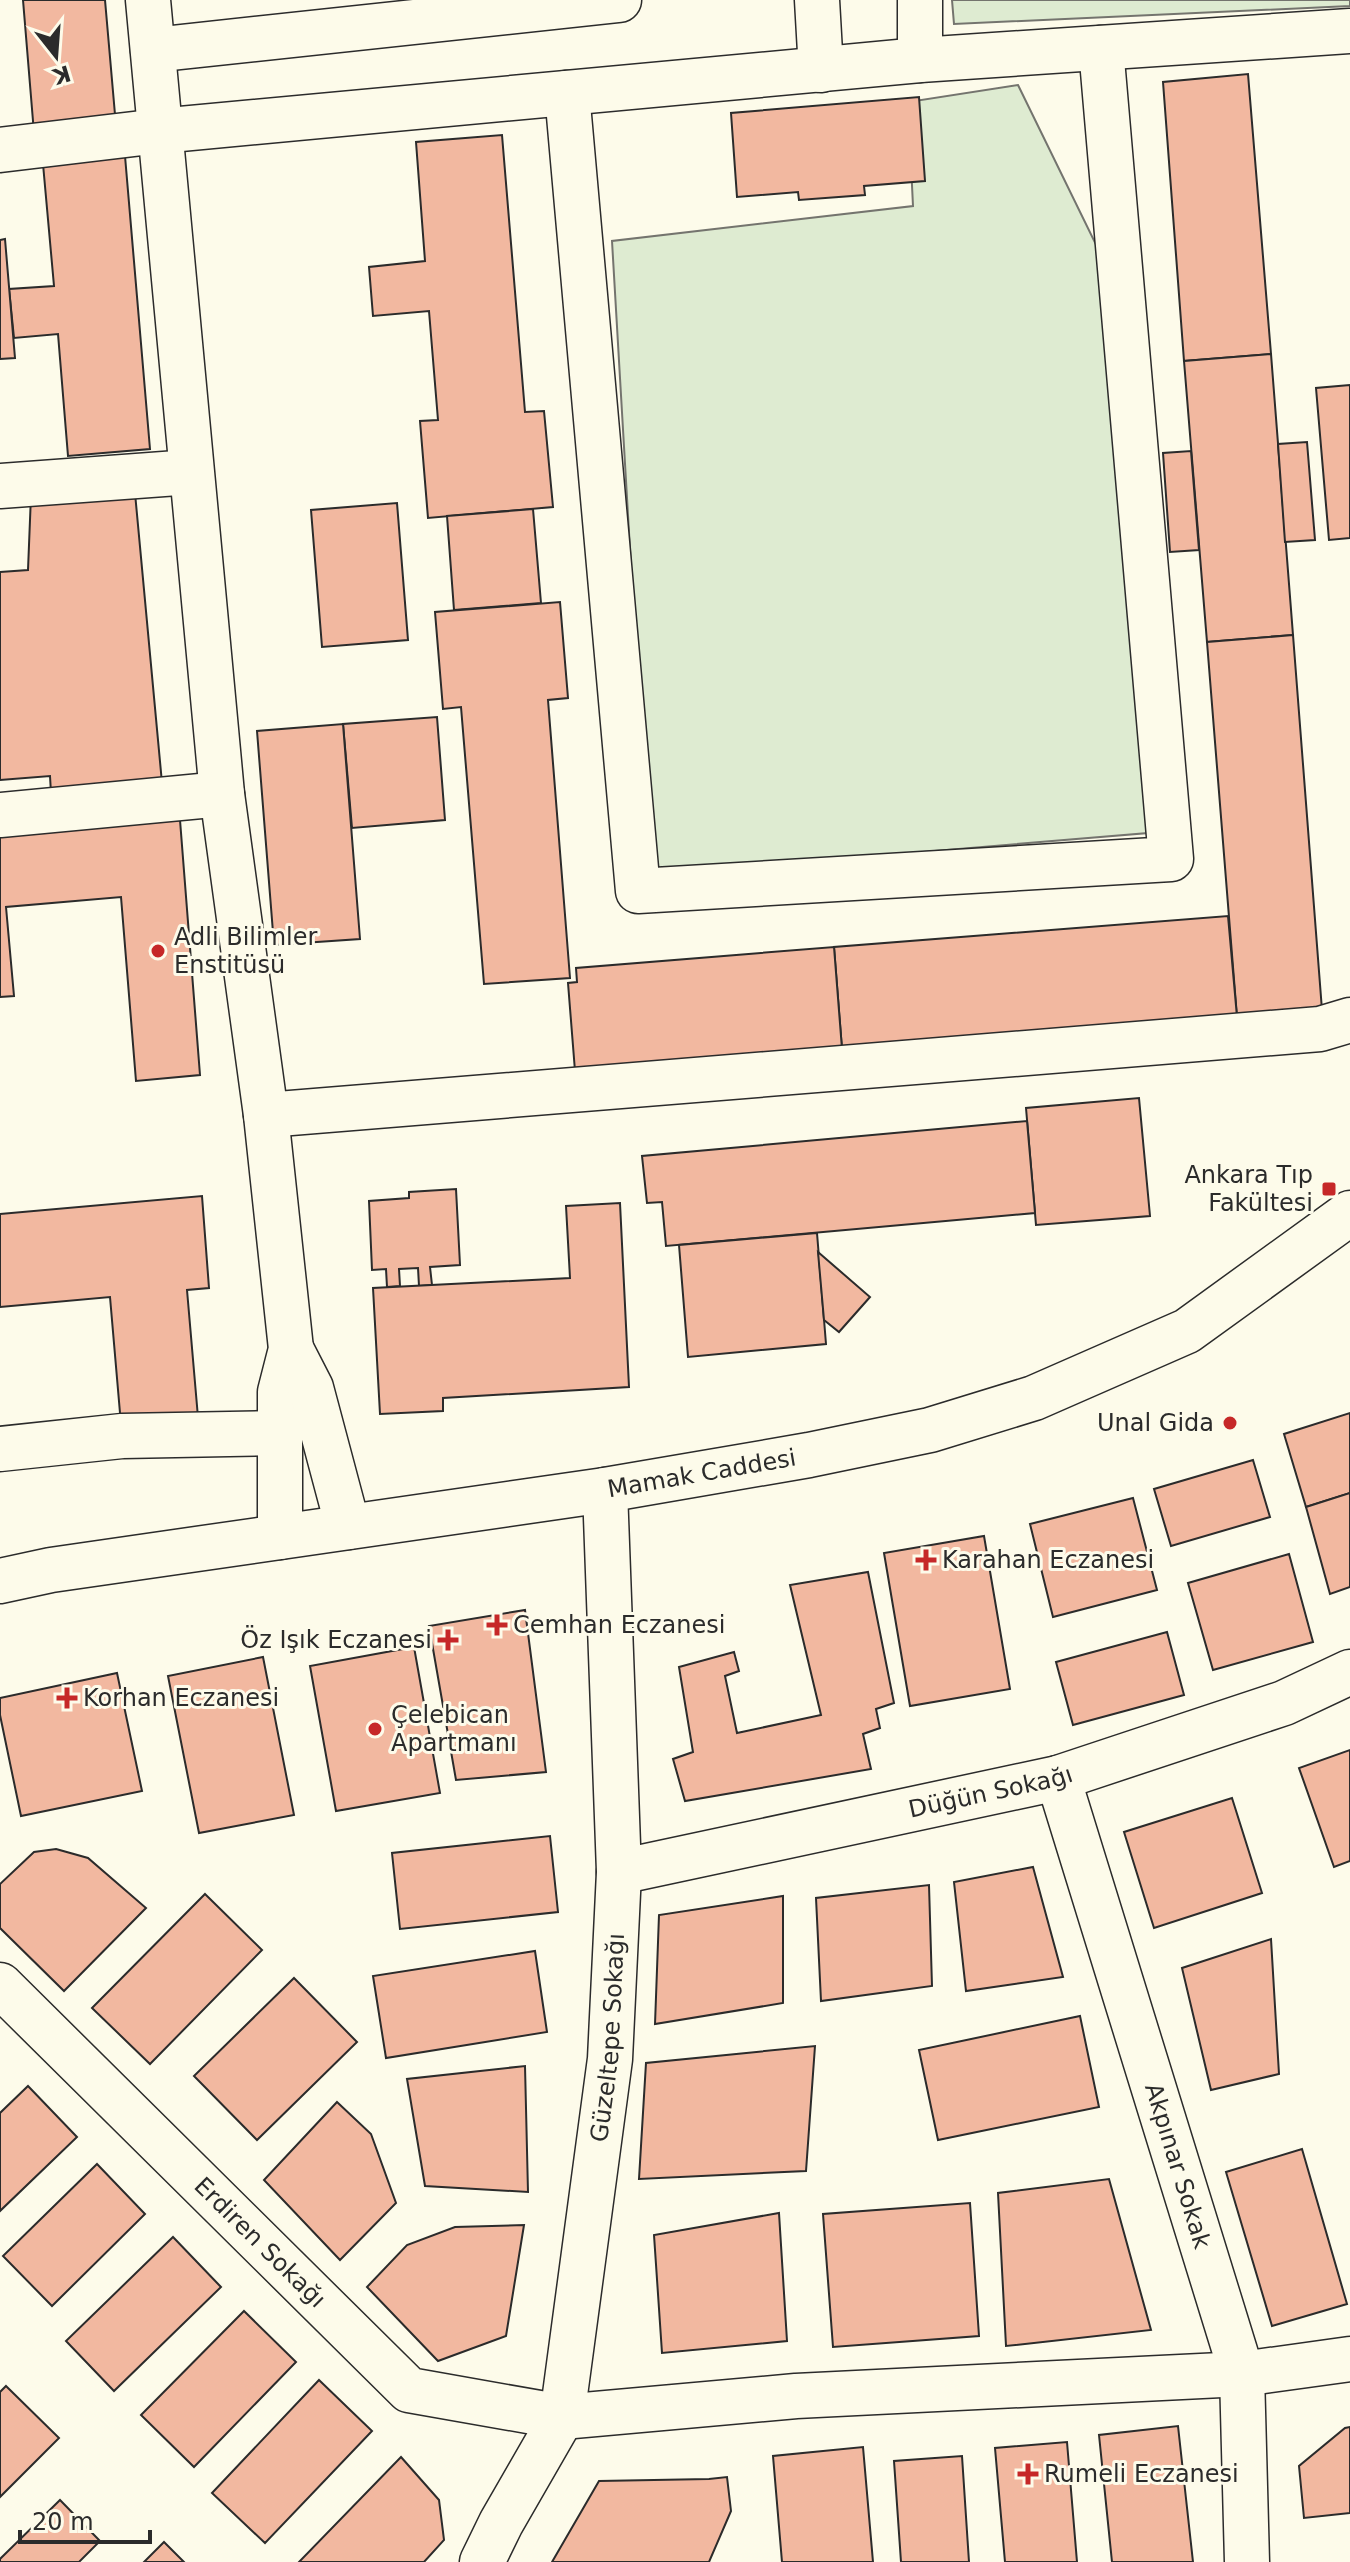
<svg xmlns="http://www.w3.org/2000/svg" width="1350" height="2562" font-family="'DejaVu Sans',sans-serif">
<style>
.green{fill:#deebd1;stroke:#74746e;stroke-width:2}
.building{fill:#f2b8a0;stroke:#2b2b2b;stroke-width:2}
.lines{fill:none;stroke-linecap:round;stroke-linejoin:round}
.minor-casing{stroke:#2b2b2b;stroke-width:47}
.major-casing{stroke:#2b2b2b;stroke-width:47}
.minor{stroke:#fdfbea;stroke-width:44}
.major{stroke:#fdfbea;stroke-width:44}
.poi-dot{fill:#c62828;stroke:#fdfbea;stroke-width:3}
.labels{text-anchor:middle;stroke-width:6;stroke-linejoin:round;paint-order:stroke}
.poi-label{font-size:24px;fill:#2b2b2b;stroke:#fdfbea;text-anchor:start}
.street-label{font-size:24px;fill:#2b2b2b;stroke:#fdfbea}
</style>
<rect width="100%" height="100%" fill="#fdfbea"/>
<g class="green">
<path d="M952 0H1350V6L954 24Z"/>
<path d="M1018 85 1104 261 1148 833 649 875 612 241 913 206 908 102Z"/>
</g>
<g class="building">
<path d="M23 0H105L116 126 34 133Z"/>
<path d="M1248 74 1271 354 1184 361 1163 82Z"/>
<path d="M919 97 925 181 864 186 865 195 799 200 798 192 737 197 731 113Z"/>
<path d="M502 135 525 412 544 411 553 507 428 518 420 421 438 420 429 311 373 316 369 267 425 261 416 142Z"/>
<path d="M125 156 150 449 68 456 58 334 14 338 9 289 54 286 43 164Z"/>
<path d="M5 239 15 358 0 359V240Z"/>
<path d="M1271 354 1293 635 1207 642 1184 361Z"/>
<path d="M1350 385V538L1329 540 1316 388Z"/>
<path d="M1307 442 1315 540 1285 542 1278 444Z"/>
<path d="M1191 451 1199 550 1170 552 1163 453Z"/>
<path d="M135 493 162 783 51 793 50 776 0 780V572L28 570 31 495Z"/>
<path d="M397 503 408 640 322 647 311 510Z"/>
<path d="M533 509 541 603 454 610 447 516Z"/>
<path d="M560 602 568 698 548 700 570 978 484 984 461 707 443 709 435 612Z"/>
<path d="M1293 635 1322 1010 1237 1017 1207 642Z"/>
<path d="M437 717 445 820 352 828 343 724Z"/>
<path d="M343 724 360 939 274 945 257 731Z"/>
<path d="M180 820 200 1075 136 1081 121 897 6 907 14 996 0 997V835Z"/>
<path d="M1228 916 1237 1017 842 1049 834 947Z"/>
<path d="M834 947 842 1049 575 1071 568 983 577 982 576 968Z"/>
<path d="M1139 1098 1150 1216 1036 1225 1026 1108Z"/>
<path d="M1027 1121 1035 1213 666 1246 662 1202 647 1203 642 1156Z"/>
<path d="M456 1189 460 1265 430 1267 432 1285 419 1286 418 1268 399 1269 400 1286 387 1287 386 1269 372 1270 369 1201 409 1198V1192Z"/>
<path d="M202 1196 209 1288 187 1290 199 1429 122 1436 110 1297 0 1307V1214Z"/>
<path d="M620 1203 629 1387 443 1398V1411L380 1414 373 1288 570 1278 566 1206Z"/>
<path d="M817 1233 826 1344 688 1357 679 1245Z"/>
<path d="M818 1252 870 1297 839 1332 824 1320Z"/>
<path d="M1350 1413V1493L1306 1507 1284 1434Z"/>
<path d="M1253 1460 1270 1517 1171 1546 1154 1489Z"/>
<path d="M1350 1493V1587L1330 1594 1306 1507Z"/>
<path d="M1133 1498 1157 1590 1053 1617 1030 1524Z"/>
<path d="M984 1536 1010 1689 910 1706 884 1553Z"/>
<path d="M1289 1554 1313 1642 1213 1670 1188 1583Z"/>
<path d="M868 1572 894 1703 876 1709 880 1728 863 1734 871 1769 685 1801 673 1759 693 1752 679 1667 734 1652 739 1671 725 1676 737 1733 821 1715 790 1585Z"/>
<path d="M525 1610 546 1772 456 1780 429 1626Z"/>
<path d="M1167 1632 1184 1695 1073 1725 1056 1662Z"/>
<path d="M414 1647 440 1793 336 1811 310 1666Z"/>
<path d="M263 1657 294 1815 199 1833 168 1676Z"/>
<path d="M117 1673 142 1791 21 1816 0 1715V1698Z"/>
<path d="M1350 1750V1861L1334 1867 1299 1768Z"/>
<path d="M1232 1798 1262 1893 1154 1928 1124 1832Z"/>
<path d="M550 1836 558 1912 400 1929 392 1853Z"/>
<path d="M56 1849 88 1858 146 1908 64 1991 0 1928V1884L34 1852Z"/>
<path d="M1033 1867 1063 1977 966 1991 954 1882Z"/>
<path d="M929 1885 932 1986 821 2001 816 1898Z"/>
<path d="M205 1894 262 1950 150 2064 92 2008Z"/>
<path d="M783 1896V2003L655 2024 659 1915Z"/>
<path d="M1271 1939 1279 2074 1211 2090 1182 1968Z"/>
<path d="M535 1951 547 2032 386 2058 373 1976Z"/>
<path d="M294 1978 357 2042 257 2140 194 2076Z"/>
<path d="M1080 2016 1099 2107 938 2140 919 2050Z"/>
<path d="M815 2046 806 2171 639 2179 646 2063Z"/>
<path d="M525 2066 528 2192 425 2186 407 2079Z"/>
<path d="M28 2086 77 2137 0 2211V2113Z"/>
<path d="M337 2102 371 2134 396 2203 340 2260 264 2180Z"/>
<path d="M1302 2149 1347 2304 1272 2326 1226 2172Z"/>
<path d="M97 2164 145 2214 52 2306 3 2256Z"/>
<path d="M1109 2179 1151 2330 1006 2346 998 2193Z"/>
<path d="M970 2203 979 2336 833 2347 823 2214Z"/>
<path d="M779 2213 787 2341 662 2353 654 2235Z"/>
<path d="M524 2225 506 2336 438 2361 367 2287 407 2245 455 2227Z"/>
<path d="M173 2237 221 2287 114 2391 66 2341Z"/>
<path d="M244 2311 296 2362 194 2467 141 2415Z"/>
<path d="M319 2380 372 2431 265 2543 212 2493Z"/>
<path d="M6 2386 59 2438 0 2497V2392Z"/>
<path d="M1178 2426 1193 2562H1112L1099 2435Z"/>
<path d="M1350 2427V2513L1304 2518 1299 2466 1345 2428Z"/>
<path d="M1067 2442 1077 2562H1005L995 2448Z"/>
<path d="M863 2447 873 2562H782L773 2456Z"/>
<path d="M962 2456 969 2562H901L894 2461Z"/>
<path d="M401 2457 439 2500 444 2540 424 2562H299Z"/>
<path d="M727 2477 731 2511 709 2562H552L599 2481 709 2479Z"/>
<path d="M60 2500 100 2541 79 2562H0V2559Z"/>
<path d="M164 2542 184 2562H144Z"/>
</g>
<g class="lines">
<g class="minor-casing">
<g id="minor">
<path d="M148 0 222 794 266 1115 291 1349 280 1392V1537"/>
<path d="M817 0 821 70"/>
<path d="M153 50 619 0"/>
<path d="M920 60V0"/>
<path d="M567 93 638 891 1171 859 1101 48"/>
<path d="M0 150 159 131 920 60 1350 31"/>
<path d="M0 486 191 472"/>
<path d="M0 815 222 794"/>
<path d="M266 1115 1320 1029 1350 1020"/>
<path d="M291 1349 311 1388 348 1527"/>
<path d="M0 1449 122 1436 280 1433"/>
<path id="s1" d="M1058 1778 1242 2374 1247 2562"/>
<path id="s2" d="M619 1872 1058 1778 1284 1703 1350 1672"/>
<path id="s3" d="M0 1985 409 2390 562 2417 796 2396 1242 2374 1350 2359"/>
<path id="s4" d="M482 2562 501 2523 562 2417 610 2059 619 1872 605 1490"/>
</g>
</g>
<g class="major-casing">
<g id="major">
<path id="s5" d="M0 1581 51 1570 605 1490 809 1455 930 1430 1034 1398 1187 1331 1350 1213"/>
</g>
</g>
<use href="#minor" class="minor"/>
<use href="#major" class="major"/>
</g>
<g class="poi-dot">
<circle cx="158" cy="951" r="8"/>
<rect x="1321" y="1181" width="16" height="16" rx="4"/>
<circle cx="1230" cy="1423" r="8"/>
<path d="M922 1548h8v8h8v8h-8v8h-8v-8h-8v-8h8z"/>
<path d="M493 1613h8v8h8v8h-8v8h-8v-8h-8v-8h8z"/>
<path d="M444 1628h8v8h8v8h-8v8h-8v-8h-8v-8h8z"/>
<path d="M63 1686h8v8h8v8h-8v8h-8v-8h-8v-8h8z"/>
<circle cx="375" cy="1729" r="8"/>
<path d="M1024 2462h8v8h8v8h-8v8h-8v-8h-8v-8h8z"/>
</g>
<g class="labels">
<g class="poi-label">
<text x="174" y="945">Adli Bilimler<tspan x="174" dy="28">Enstitüsü</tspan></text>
<text x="1313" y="1183" text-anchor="end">Ankara Tıp<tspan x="1313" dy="28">Fakültesi</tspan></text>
<text x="1214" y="1431" text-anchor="end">Unal Gida</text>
<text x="942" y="1568">Karahan Eczanesi</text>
<text x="513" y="1633">Cemhan Eczanesi</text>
<text x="432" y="1648" text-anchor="end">Öz Işık Eczanesi</text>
<text x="83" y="1706">Korhan Eczanesi</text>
<text x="391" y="1723">Çelebican<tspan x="391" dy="28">Apartmanı</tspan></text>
<text x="1044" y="2482">Rumeli Eczanesi</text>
</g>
<g class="street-label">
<text dy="8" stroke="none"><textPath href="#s5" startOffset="710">Mamak Caddesi</textPath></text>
<text dy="8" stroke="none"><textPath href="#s2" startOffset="380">Düğün Sokağı</textPath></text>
<text dy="8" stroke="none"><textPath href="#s4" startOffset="548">Güzeltepe Sokağı</textPath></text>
<text dy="8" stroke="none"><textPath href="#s1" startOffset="406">Akpınar Sokak</textPath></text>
<text dy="8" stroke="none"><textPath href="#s3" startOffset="366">Erdiren Sokağı</textPath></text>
</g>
</g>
<g transform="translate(56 56) rotate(163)" stroke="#fdfbea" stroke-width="6" paint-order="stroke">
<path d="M0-6L14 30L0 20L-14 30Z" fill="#2b2b2b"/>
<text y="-12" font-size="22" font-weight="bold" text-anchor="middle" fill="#2b2b2b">K</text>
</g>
<path d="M20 2530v12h130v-12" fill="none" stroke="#2b2b2b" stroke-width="4"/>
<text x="32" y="2530" font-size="24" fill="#2b2b2b" stroke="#fdfbea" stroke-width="6" paint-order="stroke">20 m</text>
</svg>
